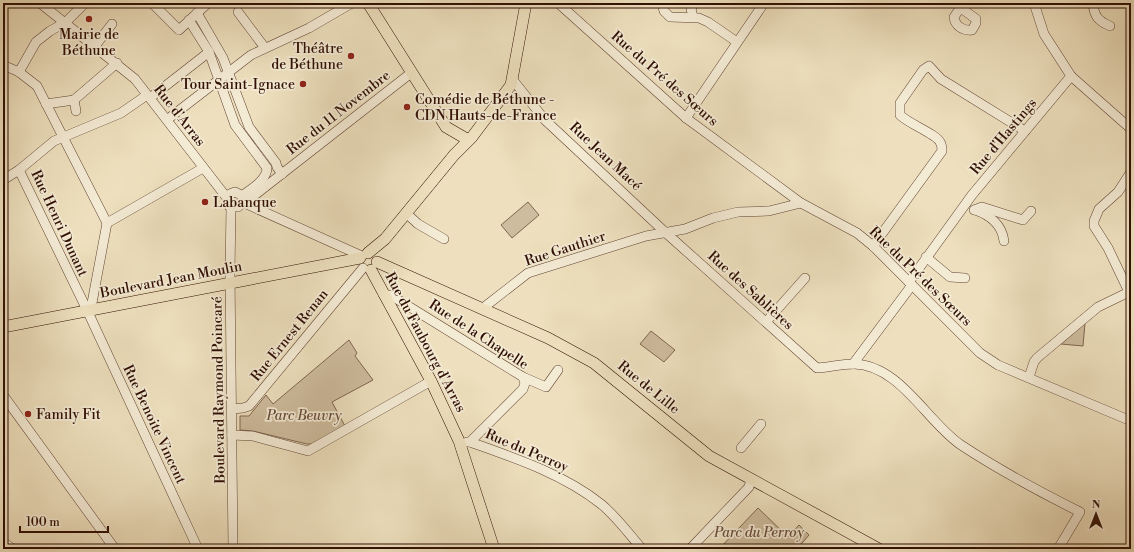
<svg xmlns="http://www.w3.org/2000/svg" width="1134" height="552" font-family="'Libre Bodoni',serif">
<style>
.green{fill:#cebc9e;stroke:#7f6651}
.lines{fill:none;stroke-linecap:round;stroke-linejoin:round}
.minor-casing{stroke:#604332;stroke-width:10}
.major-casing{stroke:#300f04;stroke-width:12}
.minor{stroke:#f4ebd5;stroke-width:9}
.major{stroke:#eee0be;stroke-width:11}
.poi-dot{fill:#8f2418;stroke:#f4ebd5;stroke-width:1.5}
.labels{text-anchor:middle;stroke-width:3.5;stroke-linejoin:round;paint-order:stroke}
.poi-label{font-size:14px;fill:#300f04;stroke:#f4ebd5;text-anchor:start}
.street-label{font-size:14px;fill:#300f04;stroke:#f4ebd5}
.park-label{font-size:14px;font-style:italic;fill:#674c3a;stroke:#f4ebd5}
</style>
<rect width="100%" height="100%" fill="#eee0be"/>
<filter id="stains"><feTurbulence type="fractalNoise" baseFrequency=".005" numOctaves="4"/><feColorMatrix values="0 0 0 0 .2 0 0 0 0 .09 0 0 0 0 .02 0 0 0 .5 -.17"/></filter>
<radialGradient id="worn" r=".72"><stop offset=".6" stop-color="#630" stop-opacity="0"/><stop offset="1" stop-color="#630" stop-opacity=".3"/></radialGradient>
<g class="green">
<path d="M528 202 539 215 512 238 501 225Z"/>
<path d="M1085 323 1083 346 1061 344Z"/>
<path d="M651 331 675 350 664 362 640 344Z"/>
<path d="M349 340 357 353 355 356 373 380 332 402 345 426 314 444H307L253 431 240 430V416H249L266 395 273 404Z"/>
<path d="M758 508 788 537 799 525 809 535 797 549H719Z"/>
</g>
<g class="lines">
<g class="minor-casing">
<g id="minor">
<path d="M40 3 135 79 227 198 229 206 238 207 243 201 241 195 235 192 230 194 227 198"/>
<path d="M152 3 179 30 208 3"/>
<path d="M558 3 686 118 801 203 857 233 873 246 980 353 998 365 1131 421"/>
<path d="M662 3 664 11 670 17 699 18 708 22 737 42"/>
<path d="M1093 3C1094 16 1098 21 1110 26"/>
<path d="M961 8 976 19V23L972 30C963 31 955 26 954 17 957 12 961 7 965 3"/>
<path d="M238 12 265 48"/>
<path d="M197 13 223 58 249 127 276 163 277 167 282 174"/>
<path d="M693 17 691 9 694 3"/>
<path d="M189 20 209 52 235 125 267 168C267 180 251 189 242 196"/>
<path d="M95 46 112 24"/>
<path d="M3 65 19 72 37 86 107 223"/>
<path d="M19 72 36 42 50 31 66 22 85 3"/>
<path d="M1071 76 1131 129"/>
<path d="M513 80 545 120 666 233 817 368C829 367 842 364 854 364 900 365 927 422 961 445 999 470 1040 492 1080 512L1058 549"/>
<path d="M150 98 209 52"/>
<path d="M74 100 76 111"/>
<path d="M46 104 74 100 117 63"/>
<path d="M686 118 764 3"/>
<path d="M168 119 251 55 309 28 352 3"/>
<path d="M19 170 87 310 198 549"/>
<path d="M3 180 19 170 54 141 121 113 147 95"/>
<path d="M243 201 251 198 411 73"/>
<path d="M242 202 362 256"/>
<path d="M231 207 230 273 233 549"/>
<path d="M974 210 982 207 1023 220 1031 211"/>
<path d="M975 210C990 215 1002 225 1004 241"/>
<path d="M406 213 418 224 444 239"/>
<path d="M107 223 203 168"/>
<path d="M873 246 942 151C942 148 942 145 940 142 936 134 909 124 900 115V103L923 70 929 66 941 79 1025 131"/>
<path d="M926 257 950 277 965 278"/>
<path d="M909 282 972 195 1071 76 1044 34 1034 3"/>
<path d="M1129 292 1108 248 1094 226V221L1099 209 1118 192 1131 172"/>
<path d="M383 294 392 296 523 377 525 383 523 389 470 442H467"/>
<path d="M483 308 528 273 646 236 685 229 713 218 738 212 769 211 801 203"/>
<path d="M87 310 92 303 107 223"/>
<path d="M766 322 805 278"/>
<path d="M853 364 912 285"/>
<path d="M523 377 546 387 558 370"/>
<path d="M1029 377 1034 362 1037 358 1098 307 1131 291"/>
<path d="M3 395 115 549"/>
<path d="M232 409 243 408 249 406 363 268"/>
<path d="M232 435 253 436 308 451 431 381"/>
<path d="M470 442C515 458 563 474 601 504 616 516 629 534 642 549"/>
<path d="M741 448 761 424"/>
<path d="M3 542 13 549"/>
<path d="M690 549 749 487 751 479"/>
</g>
</g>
<g class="major-casing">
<g id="major">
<path d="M368 3 446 127 465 138"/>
<path d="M368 253 385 239 454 155 472 137 511 85 526 3"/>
<path d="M377 262 548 338 594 363 709 456 879 549"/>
<path d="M371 270 431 381 459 441"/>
<path d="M3 327 360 258"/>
<path d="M460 444 494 549"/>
</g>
</g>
<use href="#minor" class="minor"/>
<use href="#major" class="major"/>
</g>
<g class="poi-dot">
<circle cx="89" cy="19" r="4"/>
<circle cx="351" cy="56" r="4"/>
<circle cx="303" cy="84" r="4"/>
<circle cx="407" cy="107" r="4"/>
<circle cx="205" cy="202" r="4"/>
<circle cx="28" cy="414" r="4"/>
</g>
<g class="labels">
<g class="poi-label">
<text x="89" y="39" text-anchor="middle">Mairie de<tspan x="89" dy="16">Béthune</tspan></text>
<text x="343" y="53" text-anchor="end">Théâtre<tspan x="343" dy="16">de Béthune</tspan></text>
<text x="295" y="89" text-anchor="end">Tour Saint-Ignace</text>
<text x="415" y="104">Comédie de Béthune -<tspan x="415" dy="16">CDN Hauts-de-France</tspan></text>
<text x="213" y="207">Labanque</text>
<text x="36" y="419">Family Fit</text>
</g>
<g class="street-label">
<text transform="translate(665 78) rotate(41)" y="5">Rue du Pré des Sœurs</text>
<text transform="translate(338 112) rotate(-38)" y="5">Rue du 11 Novembre</text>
<text transform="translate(180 115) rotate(52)" y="5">Rue d'Arras</text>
<text transform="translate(1003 136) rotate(-50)" y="5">Rue d'Hastings</text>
<text transform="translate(606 156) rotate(43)" y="5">Rue Jean Macé</text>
<text transform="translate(60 223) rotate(65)" y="5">Rue Henri Dunant</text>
<text transform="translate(565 248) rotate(-18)" y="5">Rue Gauthier</text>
<text transform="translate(921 276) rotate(44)" y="5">Rue du Pré des Sœurs</text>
<text transform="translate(171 279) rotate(-11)" y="5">Boulevard Jean Moulin</text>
<text transform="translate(751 290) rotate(42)" y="5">Rue des Sablières</text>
<text transform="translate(479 334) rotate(33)" y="5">Rue de la Chapelle</text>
<text transform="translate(289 335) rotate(-51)" y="5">Rue Ernest Renan</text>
<text transform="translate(426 342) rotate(62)" y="5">Rue du Faubourg d'Arras</text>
<text transform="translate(649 387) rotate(39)" y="5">Rue de Lille</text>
<text transform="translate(218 390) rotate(-91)" y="5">Boulevard Raymond Poincaré</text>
<text transform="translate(155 424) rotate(65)" y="5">Rue Benoite Vincent</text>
<text transform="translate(527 450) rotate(23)" y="5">Rue du Perroy</text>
</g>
<g class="park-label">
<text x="304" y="420">Parc Beuvry</text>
<text x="759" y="537">Parc du Perroy</text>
</g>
</g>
<rect width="1134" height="552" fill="none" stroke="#eee0be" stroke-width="16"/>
<rect x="4" y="4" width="1126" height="544" fill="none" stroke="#300f04" stroke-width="2"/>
<rect x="8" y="8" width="1118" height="536" fill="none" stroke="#300f04"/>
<g transform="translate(1096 514)" stroke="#f4ebd5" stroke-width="3" paint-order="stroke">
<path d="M0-3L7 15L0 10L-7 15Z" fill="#300f04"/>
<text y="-6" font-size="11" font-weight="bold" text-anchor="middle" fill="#300f04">N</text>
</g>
<path d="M20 526v6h88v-6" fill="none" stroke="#300f04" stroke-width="2"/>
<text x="26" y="526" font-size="12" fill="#300f04" stroke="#f4ebd5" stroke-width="3" paint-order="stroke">100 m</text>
<rect width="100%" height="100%" filter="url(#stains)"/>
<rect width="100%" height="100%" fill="url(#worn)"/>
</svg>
